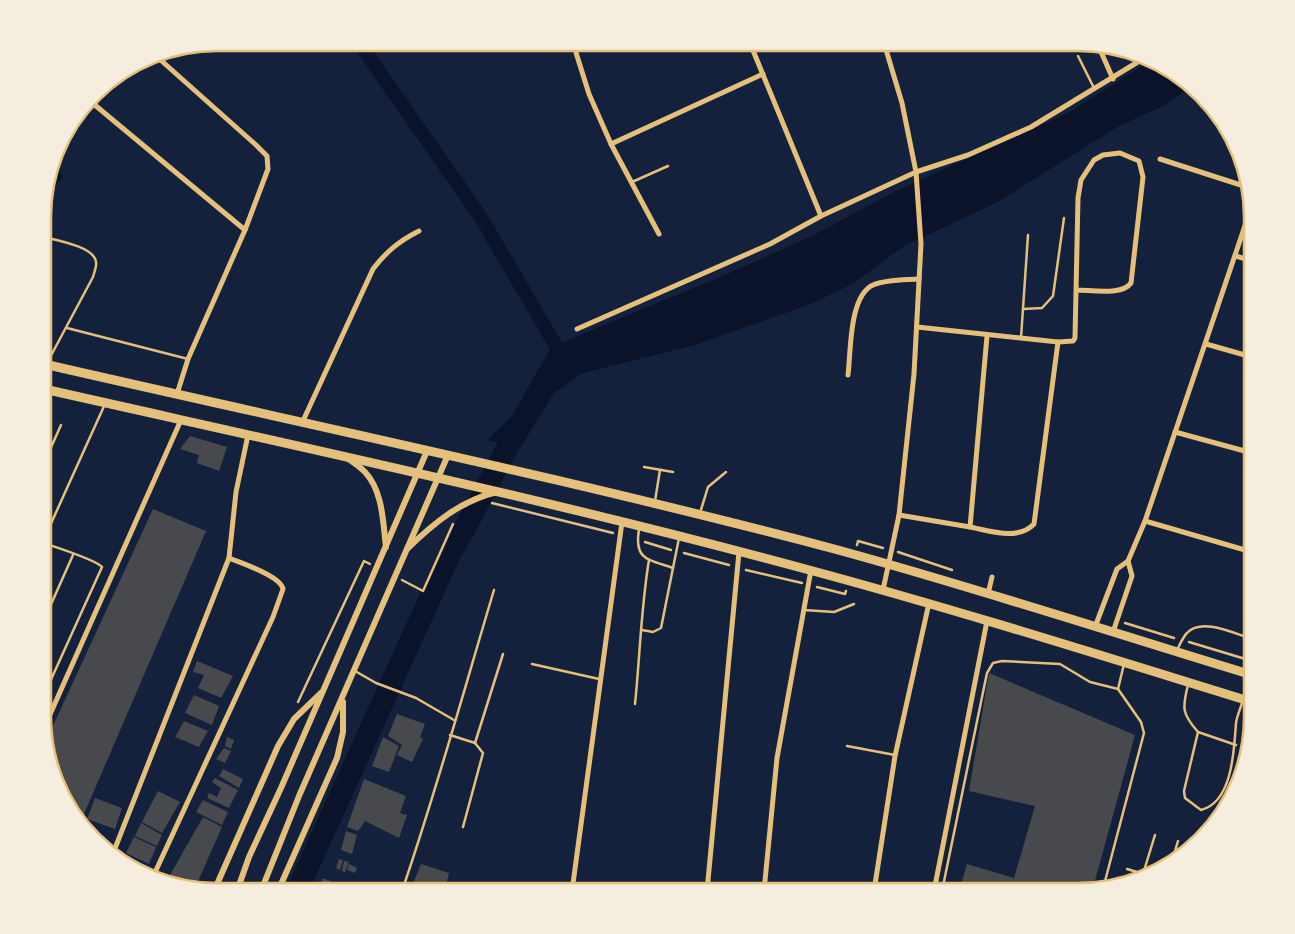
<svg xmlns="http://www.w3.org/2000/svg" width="1295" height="934" font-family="Poppins,sans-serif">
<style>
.water{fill:#0b132b}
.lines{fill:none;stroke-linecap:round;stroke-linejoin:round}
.canal{stroke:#0b132b;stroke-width:14}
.river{stroke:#0b132b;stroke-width:22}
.building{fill:#48494c}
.path{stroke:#e5c07b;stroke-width:2.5}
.service{stroke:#e5c07b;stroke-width:2.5}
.minor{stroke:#e5c07b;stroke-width:5}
.tertiary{stroke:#e5c07b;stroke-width:6}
.primary{stroke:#e5c07b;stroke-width:9}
.rim{fill:none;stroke:#e5c07b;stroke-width:2.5}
</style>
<rect width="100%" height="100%" fill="#14213d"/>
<g class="water">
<path d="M1152 60 1184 79 1191 87 1161 107 1119 126 996 203 904 246 854 283 811 304 695 345 583 373 554 393 520 448 487 440 512 416 551 347 732 272 812 236 896 191 1066 114Z"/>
<path d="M59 144 67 150 56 169 63 177 44 200Z"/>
</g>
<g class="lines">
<path class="canal" d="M359 43 480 216 563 358"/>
<path class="river" d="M297 891 450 554C477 510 497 463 524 419"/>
</g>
<g class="building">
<path d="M190 436 227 447 219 471 197 463 199 455 180 449Z"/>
<path d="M153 509 206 531 81 821 66 804 45 743Z"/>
<path d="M197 661 233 676 221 698 198 688 204 675 193 672Z"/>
<path d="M989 673 1135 735 1093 888 1078 891H959L967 864 1014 878 1035 806 969 791Z"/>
<path d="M194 695 219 706 212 725 185 713Z"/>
<path d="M397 714 425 724 420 737 423 739 412 762 397 755 402 745 388 736Z"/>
<path d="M184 721 208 731 199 747 175 737Z"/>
<path d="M227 737 234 740 231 749 225 746Z"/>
<path d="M383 737 399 746 389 772 372 766Z"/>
<path d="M224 748 231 751 225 763 216 759Z"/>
<path d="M223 769 243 779 239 788 219 776Z"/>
<path d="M215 778 238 790 229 808 207 798 209 793 217 797 221 788 212 782Z"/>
<path d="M364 779 406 796 400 813 407 815 399 838 365 821 358 831 347 827Z"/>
<path d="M158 791 180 802 162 833 142 822Z"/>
<path d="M95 798 122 808 115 829 87 819Z"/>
<path d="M203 800 228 812 222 825 196 812Z"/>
<path d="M203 817 222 827 195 888 166 882Z"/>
<path d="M141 823 162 835 157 846 135 836Z"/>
<path d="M346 831 357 835 352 854 341 850Z"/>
<path d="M134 837 156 847 149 864 126 853Z"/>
<path d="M128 858 146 865 142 873 126 864Z"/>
<path d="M339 859 343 860 340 870 336 868Z"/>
<path d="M344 861 349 862 345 872 342 871Z"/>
<path d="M349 864 357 868 355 873 347 870Z"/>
<path d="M421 864 449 873 446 885 473 891H410Z"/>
<path d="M323 878 340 885 338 891H318Z"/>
</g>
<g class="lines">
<g class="path">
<path d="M492 503 613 533"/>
<path d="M645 542 671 550"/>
<path d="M857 545 858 541 883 548"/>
<path d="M898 552 952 570"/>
<path d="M684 553 729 565"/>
<path d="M746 570 802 583"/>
<path d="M402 580 423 591 453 524"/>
<path d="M817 587 845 594 846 591"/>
<path d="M1125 623 1174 638"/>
<path d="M1189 642 1252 661"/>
<path d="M298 702 364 561 370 564"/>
</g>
<g class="service">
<path d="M1078 56 1094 88"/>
<path d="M632 182 668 166"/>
<path d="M44 237C56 240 95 247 96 262 97 266 94 273 93 277L47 363"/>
<path d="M1023 309 1042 308 1053 296 1064 218"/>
<path d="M67 328 188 359"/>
<path d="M1021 338 1028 235"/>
<path d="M44 463 61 425"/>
<path d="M644 467 673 472"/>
<path d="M655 501 660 470"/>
<path d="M700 513 708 487 726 472"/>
<path d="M639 529C634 560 647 559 673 568"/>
<path d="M44 539 105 404"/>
<path d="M44 543C55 547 97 560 102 567L44 695"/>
<path d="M804 610 834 612 854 604"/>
<path d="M44 620 73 555"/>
<path d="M642 630 653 632 661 628 679 538"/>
<path d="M1177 650C1180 644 1183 637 1187 633 1202 617 1235 634 1252 639"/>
<path d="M532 664 599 679"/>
<path d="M355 671 376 683 416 698 454 720"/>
<path d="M44 676 51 679"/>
<path d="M1188 685C1182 708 1182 714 1198 732L1184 791 1185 798 1201 810C1233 802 1234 749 1236 723 1237 716 1241 707 1243 700"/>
<path d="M635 704C640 656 641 607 649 560"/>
<path d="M1198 732 1236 745"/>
<path d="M450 735 475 743 483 753 463 827"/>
<path d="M475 743 503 654"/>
<path d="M847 746 895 755"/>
<path d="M1173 858 1178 841"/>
<path d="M1127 869 1147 875"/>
<path d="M1143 874 1155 835"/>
<path d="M1104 885 1144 733 1141 722 1118 689"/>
<path d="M402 891C436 792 464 690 494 590"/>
<path d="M942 891 987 673 993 663 1002 661 1060 664 1090 682 1118 689 1124 664"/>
</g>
<g class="minor">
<path d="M573 43 589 94 611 144 763 74"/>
<path d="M750 43 821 216"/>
<path d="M1098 45 1113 79"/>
<path d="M155 55 256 145 267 156 268 169 245 230 188 359 177 394"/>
<path d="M90 101 245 230"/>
<path d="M611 144 659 234"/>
<path d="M1160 159 1247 187"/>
<path d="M1236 256 1252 261"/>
<path d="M917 327 1058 342 1073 341 1075 338 1078 198 1081 180 1094 160 1103 155 1120 153 1139 161 1143 177 1131 283C1122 296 1091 290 1076 290"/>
<path d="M577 329 770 244 821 216 916 172 968 155 1031 127 1146 57"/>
<path d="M987 336 970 527C990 531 1018 541 1034 524L1058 342"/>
<path d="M1206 344 1252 357"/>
<path d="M848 375C851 351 849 296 873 285 887 279 905 280 919 279"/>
<path d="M302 423 373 269C386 252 399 241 419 231"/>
<path d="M1175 432 1252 453"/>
<path d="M899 515 970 527"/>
<path d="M1145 521 1252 552"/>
<path d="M883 590 899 515 914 374 921 244 916 172 902 103 884 43"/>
<path d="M988 594 992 577"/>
<path d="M1095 627 1117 569 1128 561 1145 521 1252 205"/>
<path d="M1113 632 1132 576 1128 561"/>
<path d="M44 728 181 420"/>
<path d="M112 856 229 558 236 492 248 435"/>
<path d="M152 879 273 617 283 589C281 576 241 563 229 558"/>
<path d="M572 891 622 522"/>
<path d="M707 891 739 552"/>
<path d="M764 891 777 758 811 570"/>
<path d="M874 891 895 756 929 603"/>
<path d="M934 891 987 621"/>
</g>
<g class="tertiary">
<path d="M347 458C353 462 360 467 365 472 383 491 383 523 386 547"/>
<path d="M407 549C434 523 460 501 497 492"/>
<path d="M214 891 278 746 294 719 321 693"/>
<path d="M237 891 249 857 281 788 427 451"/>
<path d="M261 891 299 796 448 455"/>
<path d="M278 891 337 758 343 732V702"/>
</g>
<g class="primary">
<path d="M44 364C309 425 575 480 838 550 977 588 1114 633 1252 675"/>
<path d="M44 389C301 447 559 502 813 571 961 611 1106 657 1252 702"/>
</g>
</g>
<path d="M0 0H1295V934H0ZM217 51H1078A166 166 0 0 1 1244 217V717A166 166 0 0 1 1078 883H217A166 166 0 0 1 51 717V217A166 166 0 0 1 217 51Z" fill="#f5edde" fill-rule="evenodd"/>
<path class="rim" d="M217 51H1078A166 166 0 0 1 1244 217V717A166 166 0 0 1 1078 883H217A166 166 0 0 1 51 717V217A166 166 0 0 1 217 51Z"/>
</svg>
